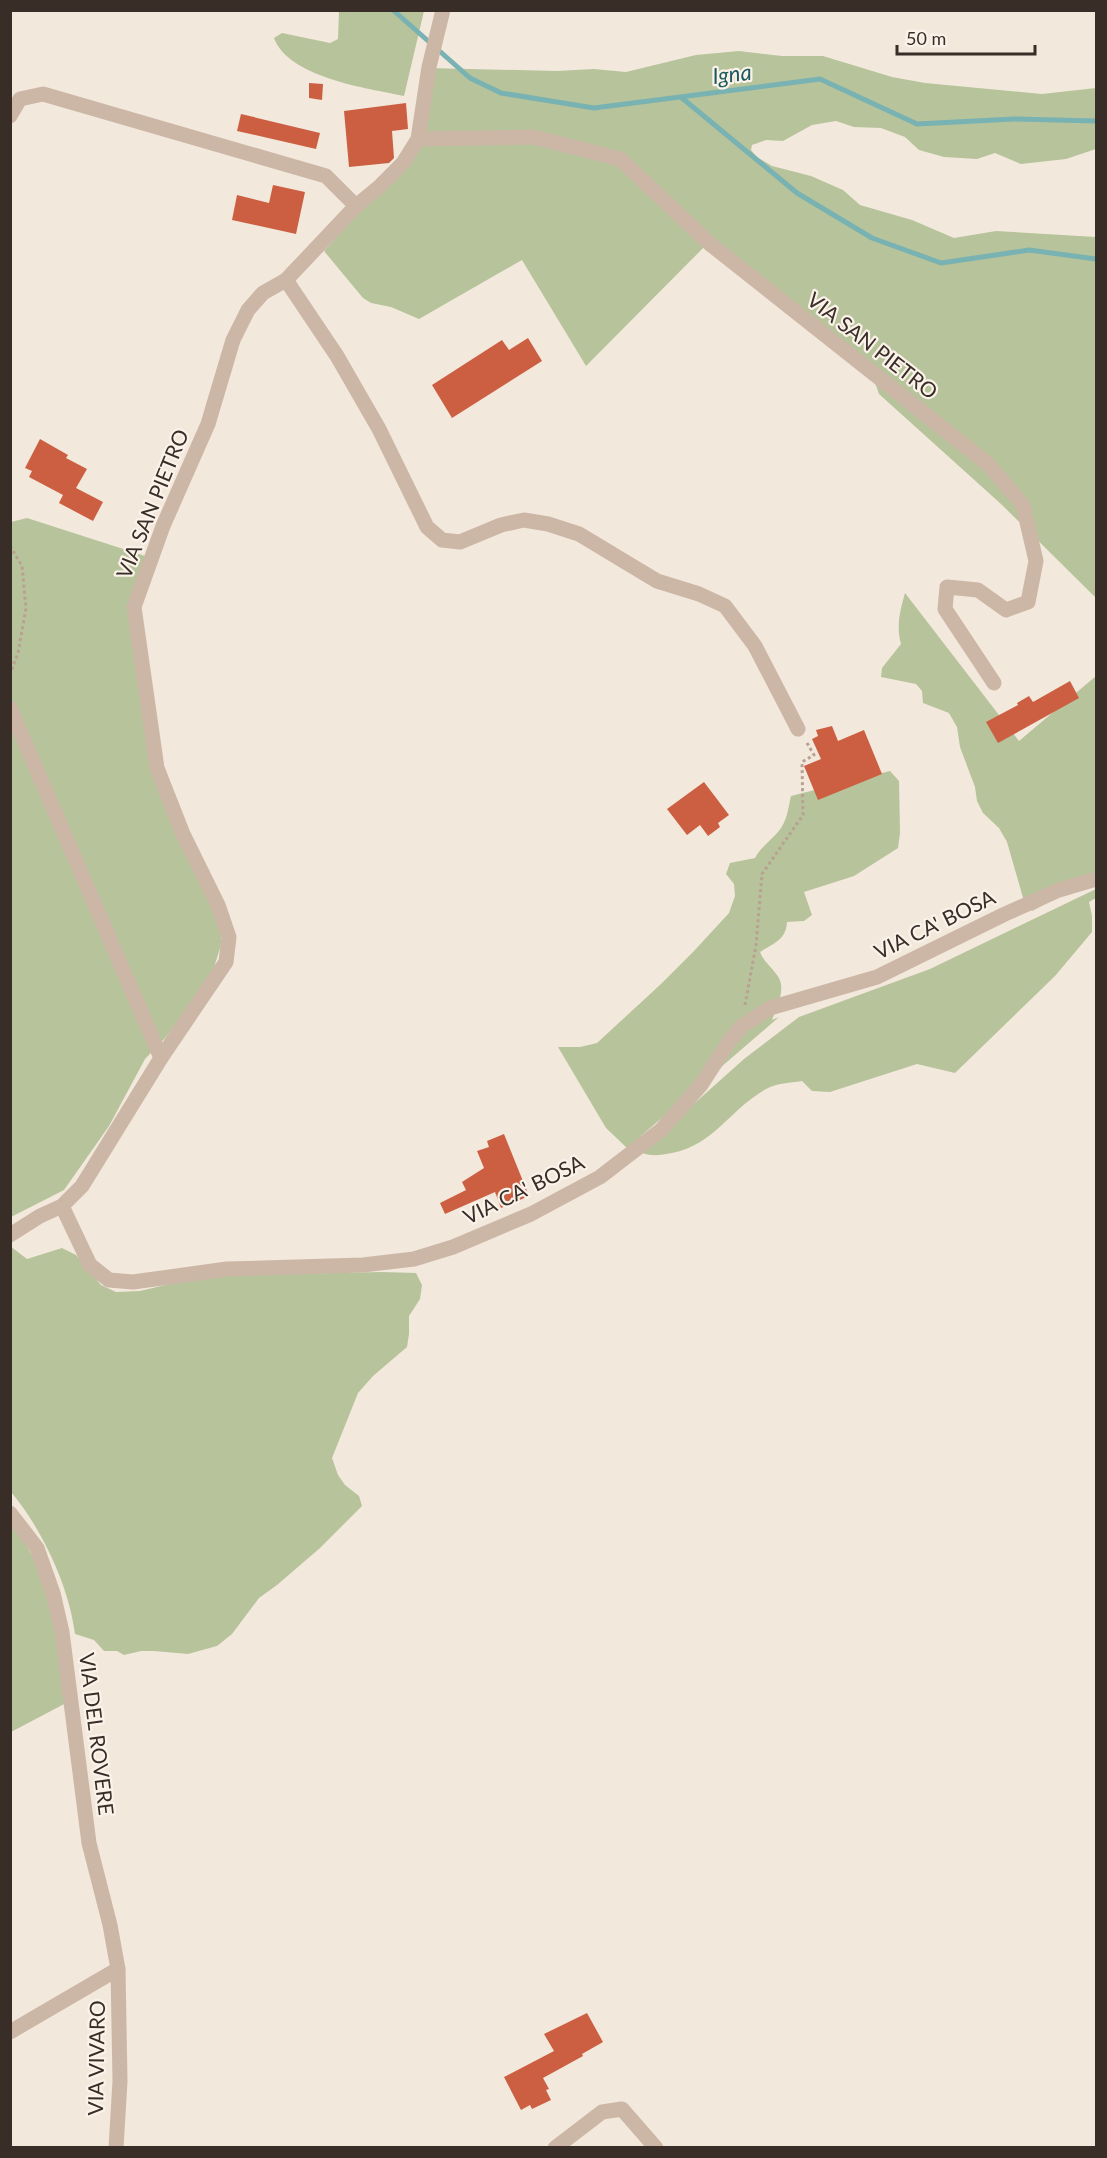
<svg xmlns="http://www.w3.org/2000/svg" width="1107" height="2158" font-family="Lato,sans-serif">
<style>
.green{fill:#b7c39b}
.lines{fill:none;stroke-linecap:round;stroke-linejoin:round}
.stream{stroke:#79b2b2;stroke-width:5}
.building{fill:#cc5f42}
.path{stroke:#b8a191;stroke-width:3;stroke-dasharray:3 3;stroke-linecap:butt}
.minor{stroke:#ccb7a7;stroke-width:15}
.tertiary{stroke:#ccb7a7;stroke-width:15}
.labels{text-anchor:middle;stroke-width:4.5;stroke-linejoin:round;paint-order:stroke}
.street-label{font-size:21px;fill:#392d28;stroke:#fbf2e9}
.water-label{font-size:22px;font-style:italic;fill:#1b5a5c;stroke:#fbf2e9}
</style>
<rect width="100%" height="100%" fill="#f3e8dc"/>
<g class="green">
<path d="M339 11H424L404 96C367 88 289 78 274 38L282 33 330 43 338 39Z"/>
<path d="M739 51 782 56H823L892 77 925 83 1042 94 1096 88V149L1066 159 1021 164 995 153 977 159 944 157 919 150 905 137 881 128 854 127 836 121 812 125 783 141 766 140 752 145 751 150 757 157 772 166 811 176 843 190 860 205 912 220 954 238 996 231 1096 237V598L1001 504 879 394 868 362 712 239 586 366 522 260 419 319 391 307 371 303 363 298 324 251 359 212 408 150 428 68 557 71 594 69 626 72 696 55Z"/>
<path d="M27 518 145 556 128 605 154 779 221 922V945L212 974 166 1037 145 1059 109 1126 64 1190 11 1217V522Z"/>
<path d="M905 593 1019 741 1096 676V878L1032 911 1024 901 1007 842 999 828 983 813 977 801 975 787 960 747 957 727 949 713 923 703 922 691 916 684 881 677 882 668 901 644C896 626 900 611 905 593Z"/>
<path d="M890 771 899 781 900 833 898 848 854 876 804 892 812 915 804 921 787 922C786 940 774 943 760 952 764 962 771 966 777 975 787 988 777 1006 772 1020L779 1017 627 1148 606 1128 558 1047H580L597 1043 661 984 694 951 729 913 735 896 734 884 726 874 730 863 755 858C761 847 770 841 778 832 787 822 788 809 791 796Z"/>
<path d="M1096 889V898L1089 902 1092 916V932L1055 976 955 1073 917 1064 830 1092 812 1091 802 1081C790 1083 777 1083 766 1089 730 1109 715 1144 672 1153 661 1155 651 1157 640 1152L744 1059 799 1017 930 969Z"/>
<path d="M10 1246 27 1259 62 1248 76 1255 101 1285 116 1292 140 1291 203 1276 382 1272 416 1273 422 1285 420 1299 409 1316V1334L407 1347 373 1376 358 1393 332 1458 338 1475 345 1485 359 1496 362 1506 320 1548 277 1585 259 1598 232 1634 217 1646 188 1654 154 1651H141L124 1655 117 1651H104L94 1640 75 1634C69 1586 42 1529 11 1492Z"/>
<path d="M10 1517 40 1569 58 1626 68 1702 11 1732Z"/>
</g>
<g class="lines">
<g class="stream">
<path d="M393 10 470 78 501 93 594 108 820 79 917 124 1014 119 1096 121"/>
<path d="M682 98 797 193 872 238 941 263 1029 250 1096 259"/>
</g>
</g>
<g class="building">
<path d="M309 83 323 84 322 100 309 98Z"/>
<path d="M406 103 408 129 392 131 394 158 389 163 349 167 344 111Z"/>
<path d="M241 114 320 133 316 149 237 131Z"/>
<path d="M273 185 305 192 296 234 232 220 237 195 269 203Z"/>
<path d="M528 338 542 361 452 418 432 385 502 340 509 350Z"/>
<path d="M40 439 68 455 66 458 87 469 76 488 103 502 93 521 59 503 63 495 29 477 32 471 25 468Z"/>
<path d="M1070 681 1079 698 998 743 986 722 1018 705 1017 703 1029 696 1033 702Z"/>
<path d="M832 726 838 741 864 730 882 774 818 800 804 766 821 759 812 739 818 736 816 730Z"/>
<path d="M704 782 729 815 718 823 720 827 708 836 700 825 687 835 667 809Z"/>
<path d="M504 1134 529 1196 501 1208 495 1192 445 1214 440 1203 466 1190 462 1182 484 1168 477 1151 489 1147 487 1141Z"/>
<path d="M587 2013 603 2042 582 2054 583 2056 543 2078 549 2089 546 2090 551 2100 532 2109 530 2105 521 2110 504 2077 554 2051 544 2034Z"/>
</g>
<g class="lines">
<g class="path">
<path d="M10 546 22 566 26 608 18 653 10 674"/>
<path d="M745 1005 756 945 762 874 803 815 802 762 814 755 807 743"/>
</g>
<g class="minor">
<path d="M10 116 20 99 43 94 326 176 356 206"/>
<path d="M418 139 534 137 620 159 710 244 988 464 1023 505 1036 561 1028 602 1006 610 978 590 947 587 945 609 994 683"/>
<path d="M286 280 337 356 379 429 427 527 442 540 460 542 501 525 524 520 548 524 579 534 657 581 699 594 725 606 755 646 798 729"/>
<path d="M10 708 161 1058"/>
<path d="M62 1206 90 1265 109 1280 133 1282 227 1269 363 1265 414 1259 453 1247 531 1214 600 1177 661 1130 701 1085 730 1040 742 1026 770 1008 877 977 1005 914 1059 890 1096 879"/>
<path d="M10 1235 40 1216 62 1206 82 1186 161 1058 226 962 229 937 218 905 183 834 157 768 134 607 163 526 208 424 233 340 248 310 263 293 286 280 356 206 379 187 403 163 418 139 429 67 443 10"/>
<path d="M10 2032 118 1969"/>
<path d="M555 2148 602 2112 622 2109 656 2148"/>
</g>
<path class="tertiary" d="M10 1513 37 1548 53 1593 62 1632 89 1843 110 1925 118 1969 120 2081 116 2148"/>
</g>
<g class="labels">
<g class="street-label">
<text transform="translate(872 346) rotate(38)" y="7">VIA SAN PIETRO</text>
<text transform="translate(153 504) rotate(-68)" y="7">VIA SAN PIETRO</text>
<text transform="translate(935 925) rotate(-26)" y="7">VIA CA' BOSA</text>
<text transform="translate(524 1190) rotate(-26)" y="7">VIA CA' BOSA</text>
<text transform="translate(96 1734) rotate(83)" y="7">VIA DEL ROVERE</text>
<text transform="translate(97 2058) rotate(-89)" y="7">VIA VIVARO</text>
</g>
<g class="water-label">
<text transform="translate(732 74) rotate(-7)" y="8">Igna</text>
</g>
</g>
<rect width="1107" height="2158" fill="none" stroke="#392d28" stroke-width="24"/>
<path d="M897 45v9h138v-9" fill="none" stroke="#392d28" stroke-width="3"/>
<text x="906" y="45" font-size="18" fill="#392d28" stroke="#fbf2e9" stroke-width="4.5" paint-order="stroke">50 m</text>
</svg>
